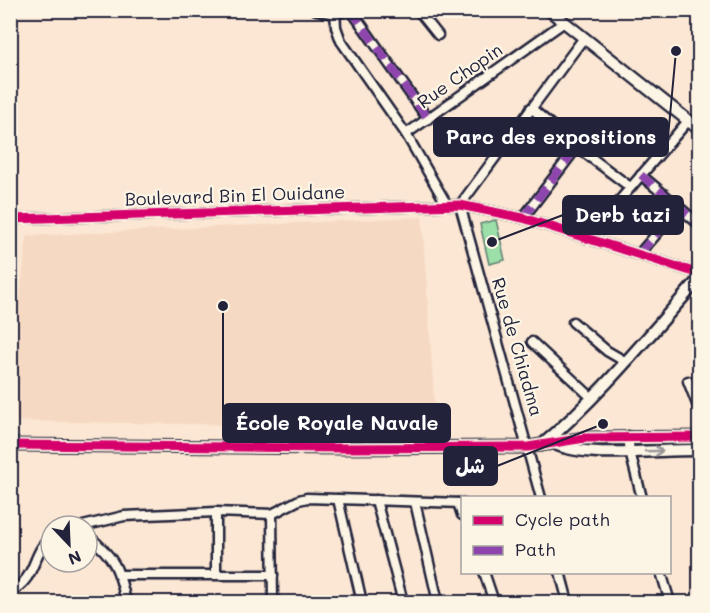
<svg xmlns="http://www.w3.org/2000/svg" width="710" height="613" font-family="Mali,'Playpen Sans Arabic',sans-serif">
<style>
.built{fill:#f6d9c3}
.green{fill:#9cdfa9;stroke:#5f8072;stroke-width:1.5}
.lines{fill:none;stroke-linecap:round;stroke-linejoin:round}
.street-casing{stroke:#22223b;stroke-width:13}
.secondary-casing{stroke:#22223b;stroke-width:15}
.street{stroke:#fcf5e5;stroke-width:8}
.secondary{stroke:#fcf5e5;stroke-width:10}
.quiet{stroke:#8e44ad;stroke-width:8;stroke-dasharray:15 8;stroke-linecap:butt}
.cycleway-casing{stroke:#fcf5e5;stroke-width:13}
.cycleway{stroke:#d6006c;stroke-width:9}
.oneway{stroke:#9a9698}
.labels{text-anchor:middle;stroke-width:4.5;stroke-linejoin:round;paint-order:stroke}
.street-label{font-size:18px;fill:#22223b;stroke:#fcf5e5}
.leader{fill:none;stroke:#22223b;stroke-width:2}
.callout-dot{fill:#22223b;stroke:#fcf5e5;stroke-width:2}
.callout{fill:#22223b;stroke:#22223b;stroke-width:2}
.callout-label{font-size:20px;text-anchor:middle;font-weight:bold;fill:#fff}
</style>
<rect width="100%" height="100%" fill="#fbe7d3"/>
<filter id="ink" filterUnits="userSpaceOnUse"><feTurbulence type="fractalNoise" baseFrequency=".0167" numOctaves="2"/><feDisplacementMap in="SourceGraphic" scale="12" xChannelSelector="R" yChannelSelector="G"/><feConvolveMatrix kernelMatrix="1 2 1 2 8 2 1 2 1" color-interpolation-filters="sRGB"/></filter>
<g filter="url(#ink)">
<path class="built" d="M422 217 436 428 11 421V375L27 236Z"/>
<path class="green" d="M496 220 505 260 489 264 480 224Z"/>
<g class="lines">
<g class="street-casing">
<g id="street">
<path d="M316 10 334 14 349 10"/>
<path d="M335 10 336 27 341 41 406 134 447 205"/>
<path d="M351 10 428 119"/>
<path d="M418 10 438 35"/>
<path d="M531 108 577 147 630 187"/>
<path d="M406 134 563 23"/>
<path d="M641 175 700 225"/>
<path d="M460 205 541 498"/>
<path d="M460 205 583 39"/>
<path d="M523 218 577 147"/>
<path d="M10 219 460 205 523 218 700 274"/>
<path d="M587 238 688 121"/>
<path d="M640 253 679 208"/>
<path d="M573 322 607 351 626 362"/>
<path d="M532 342 591 397"/>
<path d="M688 381 700 412"/>
<path d="M628 436 630 452 642 498"/>
<path d="M338 499 362 602"/>
<path d="M376 500 403 602"/>
<path d="M415 502 438 602"/>
<path d="M458 503 462 515"/>
<path d="M216 512V574"/>
<path d="M272 514 273 602"/>
<path d="M83 526 124 516 216 512 272 514 299 500 307 498 462 503"/>
<path d="M87 535C115 557 119 569 126 602"/>
<path d="M484 572 494 602"/>
<path d="M560 572 568 602"/>
<path d="M661 572 670 602"/>
<path d="M120 575H273"/>
<path d="M10 592C38 578 31 552 51 538"/>
</g>
</g>
<g class="secondary-casing">
<g id="secondary">
<path d="M549 10 700 130"/>
<path d="M555 444C587 459 662 449 700 450"/>
<path d="M10 445 344 448 528 447 585 438 700 437"/>
<path d="M542 445C600 396 649 335 700 278"/>
</g>
</g>
<use href="#street" class="street"/>
<use href="#secondary" class="secondary"/>
<g class="quiet">
<path d="M351 10 428 119"/>
<path d="M334 14 335 10"/>
<path d="M641 175 700 225"/>
<path d="M523 218 577 147"/>
<path d="M640 253 679 208"/>
</g>
<g class="cycleway-casing">
<g id="cycleway">
<path d="M10 219 460 205 523 218 700 274"/>
<path d="M10 445 344 448 528 447 585 438 700 437"/>
</g>
</g>
<use href="#cycleway" class="cycleway"/>
</g>
<defs><path id="oneway-shaft" d="M-6 0H5M1.5-3L5.5 0L1.5 3" fill="none" stroke-width="1.6" stroke-linecap="round" stroke-linejoin="round" transform="scale(1.5)"/></defs>
<use class="oneway" href="#oneway-shaft" transform="translate(654 451) rotate(-2)"/>
</g>
<g class="labels">
<g class="street-label">
<text transform="translate(460 76) rotate(-35)" y="6">Rue Chopin</text>
<text transform="translate(235 196) rotate(-2)" y="6">Boulevard Bin El Ouidane</text>
<text transform="translate(517 347) rotate(74)" y="6">Rue de Chiadma</text>
</g>
</g>
<path class="leader" d="M676 51L668 137M492 242L563 215M223 306L223 423M603 424L497 466"/>
<g class="callout-dot">
<circle cx="676" cy="51" r="6"/>
<circle cx="492" cy="242" r="6"/>
<circle cx="223" cy="306" r="6"/>
<circle cx="603" cy="424" r="6"/>
</g>
<g class="callout">
<rect x="434" y="118" width="234" height="38" rx="6"/>
<rect x="563" y="196" width="120" height="38" rx="6"/>
<rect x="223" y="404" width="227" height="38" rx="6"/>
<rect x="444" y="447" width="53" height="38" rx="6"/>
</g>
<g class="callout-label">
<text x="551" y="144">Parc des expositions</text>
<text x="623" y="222">Derb tazi</text>
<text x="337" y="430">École Royale Navale</text>
<text x="470" y="473">شل</text>
</g>
<rect width="710" height="613" fill="none" stroke="#fcf5e5" stroke-width="36"/>
<rect x="18" y="18" width="674" height="577" fill="none" stroke="#22223b" stroke-width="2" filter="url(#ink)"/>
<rect x="461" y="496" width="210" height="78" fill="#fcf5e5" stroke="#a5a1a1" stroke-width="1.5"/>
<rect x="473" y="516" width="30" height="9" fill="#d6006c" stroke="#a5a1a1" stroke-width="1.5"/>
<text x="515" y="526" font-size="18" fill="#22223b">Cycle path</text>
<rect x="473" y="546" width="30" height="9" fill="#8e44ad" stroke="#a5a1a1" stroke-width="1.5"/>
<text x="515" y="556" font-size="18" fill="#22223b">Path</text>
<g transform="translate(69 544) rotate(157)"><circle r="28" fill="#fcf5e5" stroke="#a5a1a1" stroke-width="1.5"/>
<path d="M0-4.5L10 22L0 15L-10 22Z" fill="#22223b"/>
<text y="-9" font-size="16" font-weight="bold" text-anchor="middle" fill="#22223b">N</text>
</g>
</svg>
